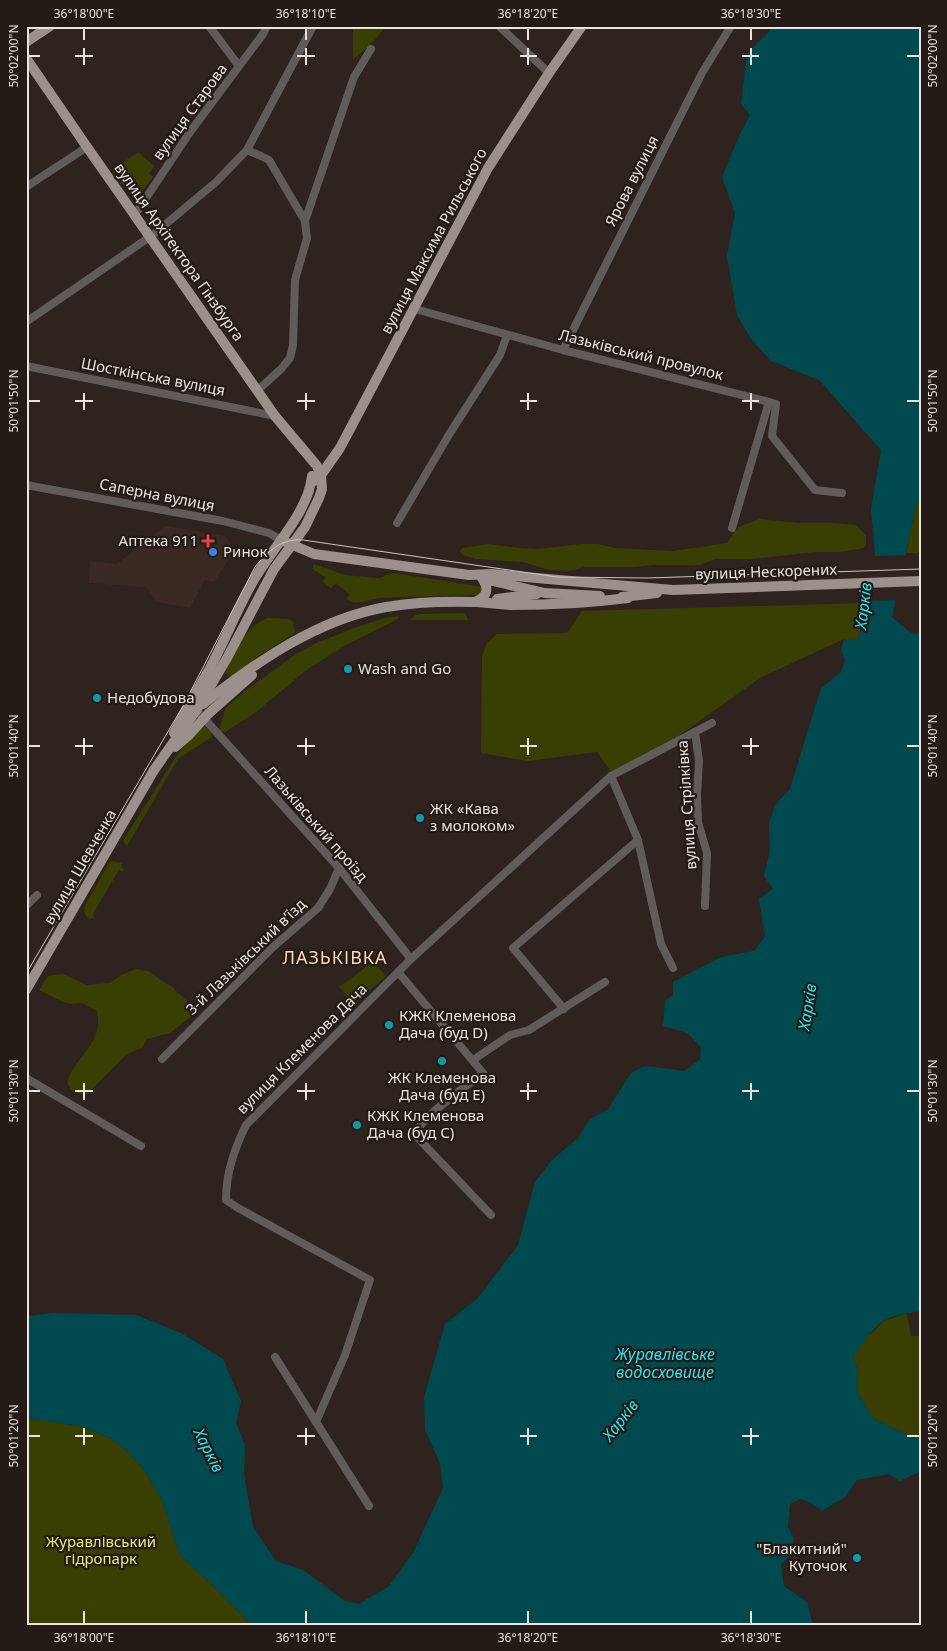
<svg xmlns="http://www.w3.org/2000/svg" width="947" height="1651" font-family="'Noto Sans',sans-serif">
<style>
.built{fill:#3b2a24}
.green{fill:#393e02}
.water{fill:#004a4f}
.pier{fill:#2e231f}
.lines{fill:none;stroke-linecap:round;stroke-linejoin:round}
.minor{stroke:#615b5a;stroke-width:8}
.major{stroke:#9c908d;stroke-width:10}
.tram{stroke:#ccc4c1;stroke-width:1}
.ticks{fill:none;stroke:#eae3e0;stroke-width:2}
.health-dot{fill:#e0444e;stroke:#241a16;stroke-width:2}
.shop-dot{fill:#3f7fe0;stroke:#241a16;stroke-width:2}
.culture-dot{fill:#0f9aa8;stroke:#241a16;stroke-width:2}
.labels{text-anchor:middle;stroke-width:4.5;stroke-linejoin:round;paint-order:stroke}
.street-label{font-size:15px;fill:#eae3e0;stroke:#241a16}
.poi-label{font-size:15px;fill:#eae3e0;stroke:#241a16;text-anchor:start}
.park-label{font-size:15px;fill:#e2ef80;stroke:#241a16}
.water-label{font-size:16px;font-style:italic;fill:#2ae3f1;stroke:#241a16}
.quarter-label{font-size:18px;letter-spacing:1px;fill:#fdd9b7;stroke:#241a16}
.neatline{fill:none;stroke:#eae3e0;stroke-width:2}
.ticks-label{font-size:12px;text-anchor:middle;fill:#eae3e0}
</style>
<rect width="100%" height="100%" fill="#2e231f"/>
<path class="built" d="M165 526 226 536 232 547 229 559 214 582 205 580 190 608 157 602 146 587 89 583 90 561 117 564Z"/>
<g class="green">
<path d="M353 26H386L374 41 353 60Z"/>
<path d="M138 152 154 166 149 173 153 177 135 201 112 170Z"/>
<path d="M921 496V553H906L916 506Z"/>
<path d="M760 519 799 523H833L856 525 866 535V544L864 548 840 552H814L753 559H715L699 565H653L635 567H585L570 571 549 570 523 562 476 559 463 555 460 552 462 548 488 544 519 548 538 549 580 544H598L614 548 673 551 727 543 738 527Z"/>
<path d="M314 564 345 575 379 578 393 573 483 587 481 595C447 596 413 596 380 598 370 599 354 607 347 599L349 594 336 583 331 588 323 582 325 577 312 569Z"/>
<path d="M864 603 867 605 858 639H844L760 678 666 745 612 773 597 752 528 761 481 753 482 655 487 643 497 634 567 633 582 611Z"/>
<path d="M465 613 468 620H410L415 615 421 614Z"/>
<path d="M398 616V619L346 645 309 668 256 712 225 732 219 731 225 709 245 691 293 656 316 643 357 627 385 618Z"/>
<path d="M267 618 289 619 293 622 295 632 292 635 260 655 231 678 225 673C236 651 243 629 267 618Z"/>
<path d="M204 726 211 732 212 737 178 759 127 846 123 841 175 758 193 734Z"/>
<path d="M110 861 121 863 124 872 119 870 94 912 93 916 95 918 89 919 85 914 84 908Z"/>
<path d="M373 962 386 976 353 1004 339 987Z"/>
<path d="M136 969 148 971 173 988 191 1005 192 1016 170 1033 147 1039 142 1048 127 1054 86 1095C76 1093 71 1092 67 1082 76 1055 104 1044 97 1011L82 1003 71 1004 63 1002 39 990 48 976 63 974 87 985 109 983 123 974Z"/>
<path d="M907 1313 911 1336H921V1441L874 1419 858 1393V1371L853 1357 861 1343 884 1321Z"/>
<path d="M32 1419 80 1426 112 1439 127 1451 144 1470 161 1498 180 1555 218 1591 251 1625H26V1420Z"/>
</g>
<path class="water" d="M774 26H921V496L916 506 892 617 911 633 921 634V1311C909 1313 893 1315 883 1321 871 1330 861 1345 853 1357L858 1371V1393L874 1419 921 1441V1471L900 1481 889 1474 857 1480 845 1497 822 1511 811 1503 800 1499 790 1504 788 1527 794 1538 790 1555 781 1564 784 1586 807 1602 813 1625H251L218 1591 180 1555 161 1498 144 1470 127 1451 112 1439 80 1426 32 1419 26 1420V1316L54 1313 136 1315 181 1333 223 1359 241 1401 236 1423 245 1445 244 1474 253 1527 276 1561 303 1570 345 1601 359 1604 389 1586 414 1551 443 1488 440 1463 425 1430 424 1397 445 1324 477 1299 518 1245 535 1182 552 1160 578 1138 589 1120 608 1109 631 1073 646 1066 685 1071 700 1059 701 1047 687 1033 663 1026 665 1001 673 995V982L721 957 754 951 765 937 759 899 773 889 764 876 770 851 769 824 775 805 790 789 821 688 841 672 845 661 841 650 844 639H858L866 613 875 555 871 509 881 450 819 380 771 361 752 340 737 315 727 256 735 213 722 177 739 136 750 115 741 104 747 54Z"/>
<path class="pier" d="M908 555 898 600 865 601 873 556Z"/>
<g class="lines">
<g class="minor">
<path d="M209 26 239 66"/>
<path d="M499 26 549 73"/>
<path d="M247 150 261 156 269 160 305 221 307 238 295 280 293 345 290 358 281 369 258 390"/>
<path d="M26 187 87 147"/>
<path d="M133 213 138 210 190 132 263 34 267 26"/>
<path d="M305 221 354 77 371 49"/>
<path d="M415 309 563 350 769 402 732 528"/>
<path d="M26 322 154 234 216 182 247 150 313 26"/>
<path d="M563 350 702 73 731 26"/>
<path d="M26 366 275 416"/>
<path d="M769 402 776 404 772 436 815 490 842 493"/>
<path d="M26 485 223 521 269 533 281 540"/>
<path d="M397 523 450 433 500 355 507 335"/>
<path d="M201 715 339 868 411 959"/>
<path d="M695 732 699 761 697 795 698 822 707 853 705 906"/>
<path d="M611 776 638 840 661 944 673 968"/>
<path d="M26 906 37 895"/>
<path d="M398 972 483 1073C469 1084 425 1115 418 1129 416 1133 417 1133 417 1137L491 1215"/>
<path d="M564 1009 513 948 638 840"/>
<path d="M162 1059 273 947 318 908 330 889 339 868"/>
<path d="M473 1060 510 1035 529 1030 605 982"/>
<path d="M26 1078 141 1146"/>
<path d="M275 1357 369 1506"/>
<path d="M316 1422 345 1355 370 1280 238 1208 226 1200C226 1173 234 1150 246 1125L411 959 611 776 712 723"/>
</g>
<g class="major">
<path d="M26 42 50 26"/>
<path d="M26 58 87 147 275 416 317 466 321 475 322 489 319 498 305 527 274 569 227 658 197 709 154 770 26 990"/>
<path d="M311 483 321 475 340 448 488 168 549 73 582 26"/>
<path d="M281 540 314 554 469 575 492 574 673 590 921 581"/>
<path d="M484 579 545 593 600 596"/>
<path d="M622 597 657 593"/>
<path d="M497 599 537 594"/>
<path d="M475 602C487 597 490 589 482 578"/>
<path d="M203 704C256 662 318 619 386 607 415 602 447 601 477 602 488 603 499 604 511 605 550 605 589 603 628 598"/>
<path d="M174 733C185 711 197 691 209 670 225 640 238 607 255 578 273 547 308 513 312 476"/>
<path d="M175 747 189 735 208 714 252 675"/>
</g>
<path class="tram" d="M26 974 183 706 255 567C268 551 282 538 303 540L557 577 648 578 921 569"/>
</g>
<path class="ticks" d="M84 28V40M306 28V40M528 28V40M751 28V40M84 48V65M306 48V65M528 48V65M751 48V65M28 56H40M75 56H93M297 56H315M520 56H537M742 56H759M907 56H920M84 393V410M306 393V410M528 393V410M751 393V410M28 401H40M75 401H93M297 401H315M520 401H537M742 401H759M907 401H920M84 738V755M306 738V755M528 738V755M751 738V755M28 746H40M75 746H93M297 746H315M520 746H537M742 746H759M907 746H920M84 1083V1100M306 1083V1100M528 1083V1100M751 1083V1100M28 1091H40M75 1091H93M297 1091H315M520 1091H537M742 1091H759M907 1091H920M84 1428V1445M306 1428V1445M528 1428V1445M751 1428V1445M28 1436H40M75 1436H93M297 1436H315M520 1436H537M742 1436H759M907 1436H920M84 1611V1624M306 1611V1624M528 1611V1624M751 1611V1624"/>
<path class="health-dot" d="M205.5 533.5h5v5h5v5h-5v5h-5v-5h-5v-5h5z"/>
<circle class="shop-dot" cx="213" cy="552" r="5"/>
<g class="culture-dot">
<circle cx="348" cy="669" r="5"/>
<circle cx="97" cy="698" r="5"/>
<circle cx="420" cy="818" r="5"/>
<circle cx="389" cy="1025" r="5"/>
<circle cx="442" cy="1061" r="5"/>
<circle cx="357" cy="1125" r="5"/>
<circle cx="857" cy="1558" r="5"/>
</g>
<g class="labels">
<g class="street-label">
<text transform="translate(190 112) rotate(-54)" y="5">вулиця Старова</text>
<text transform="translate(632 181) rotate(-63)" y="5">Ярова вулиця</text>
<text transform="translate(434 241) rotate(-62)" y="5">вулиця Максима Рильського</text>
<text transform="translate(179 252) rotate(55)" y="5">вулиця Архітектора Гінзбурга</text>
<text transform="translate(641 355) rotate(14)" y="5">Лазьківський провулок</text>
<text transform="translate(153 377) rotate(11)" y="5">Шосткінська вулиця</text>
<text transform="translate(157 495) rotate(11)" y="5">Саперна вулиця</text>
<text transform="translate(766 572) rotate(-2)" y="5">вулиця Нескорених</text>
<text transform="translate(687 805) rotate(-94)" y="5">вулиця Стрілківка</text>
<text transform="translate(316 824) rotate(49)" y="5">Лазьківський проїзд</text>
<text transform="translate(80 867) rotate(-60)" y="5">вулиця Шевченка</text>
<text transform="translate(246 957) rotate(-44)" y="5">3-й Лазьківський в’їзд</text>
<text transform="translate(302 1049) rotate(-45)" y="5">вулиця Клеменова Дача</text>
</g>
<g class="poi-label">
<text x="198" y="546" text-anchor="end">Аптека 911</text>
<text x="223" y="557">Ринок</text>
<text x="358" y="674">Wash and Go</text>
<text x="107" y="703">Недобудова</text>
<text x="430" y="814">ЖК «Кава<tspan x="430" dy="17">з молоком»</tspan></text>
<text x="399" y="1021">КЖК Клеменова<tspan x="399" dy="17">Дача (буд D)</tspan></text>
<text x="442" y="1083" text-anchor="middle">ЖК Клеменова<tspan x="442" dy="17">Дача (буд Е)</tspan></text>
<text x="367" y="1121">КЖК Клеменова<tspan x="367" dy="17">Дача (буд С)</tspan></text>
<text x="847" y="1554" text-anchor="end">"Блакитний"<tspan x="847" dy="17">Куточок</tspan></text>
</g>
<g class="park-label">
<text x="101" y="1547">Журавлівський<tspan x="101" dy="17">гідропарк</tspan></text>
</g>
<g class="water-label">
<text transform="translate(863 606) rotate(-83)" y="6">Харків</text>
<text transform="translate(807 1007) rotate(-81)" y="6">Харків</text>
<text x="665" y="1360">Журавлівське<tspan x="665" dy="18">водосховище</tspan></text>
<text transform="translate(620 1420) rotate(-52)" y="6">Харків</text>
<text transform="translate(209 1450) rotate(63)" y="6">Харків</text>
</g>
<g class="quarter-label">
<text x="335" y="964">ЛАЗЬКІВКА</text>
</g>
</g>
<rect width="947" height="1651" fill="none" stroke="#241a16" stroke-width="55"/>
<rect x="28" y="28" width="892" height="1596" class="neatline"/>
<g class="ticks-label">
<text x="84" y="18">36°18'00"E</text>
<text x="306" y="18">36°18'10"E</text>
<text x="528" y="18">36°18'20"E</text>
<text x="751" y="18">36°18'30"E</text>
<text transform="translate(14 56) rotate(-90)" y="4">50°02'00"N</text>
<text transform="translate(933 56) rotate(-90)" y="4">50°02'00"N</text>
<text transform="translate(14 401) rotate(-90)" y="4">50°01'50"N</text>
<text transform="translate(933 401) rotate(-90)" y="4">50°01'50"N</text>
<text transform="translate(14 746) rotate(-90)" y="4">50°01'40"N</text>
<text transform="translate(933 746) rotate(-90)" y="4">50°01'40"N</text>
<text transform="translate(14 1091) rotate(-90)" y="4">50°01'30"N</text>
<text transform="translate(933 1091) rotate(-90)" y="4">50°01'30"N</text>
<text transform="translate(14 1436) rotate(-90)" y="4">50°01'20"N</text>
<text transform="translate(933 1436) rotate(-90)" y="4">50°01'20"N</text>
<text x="84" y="1642">36°18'00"E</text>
<text x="306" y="1642">36°18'10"E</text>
<text x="528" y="1642">36°18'20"E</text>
<text x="751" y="1642">36°18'30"E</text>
</g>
</svg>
